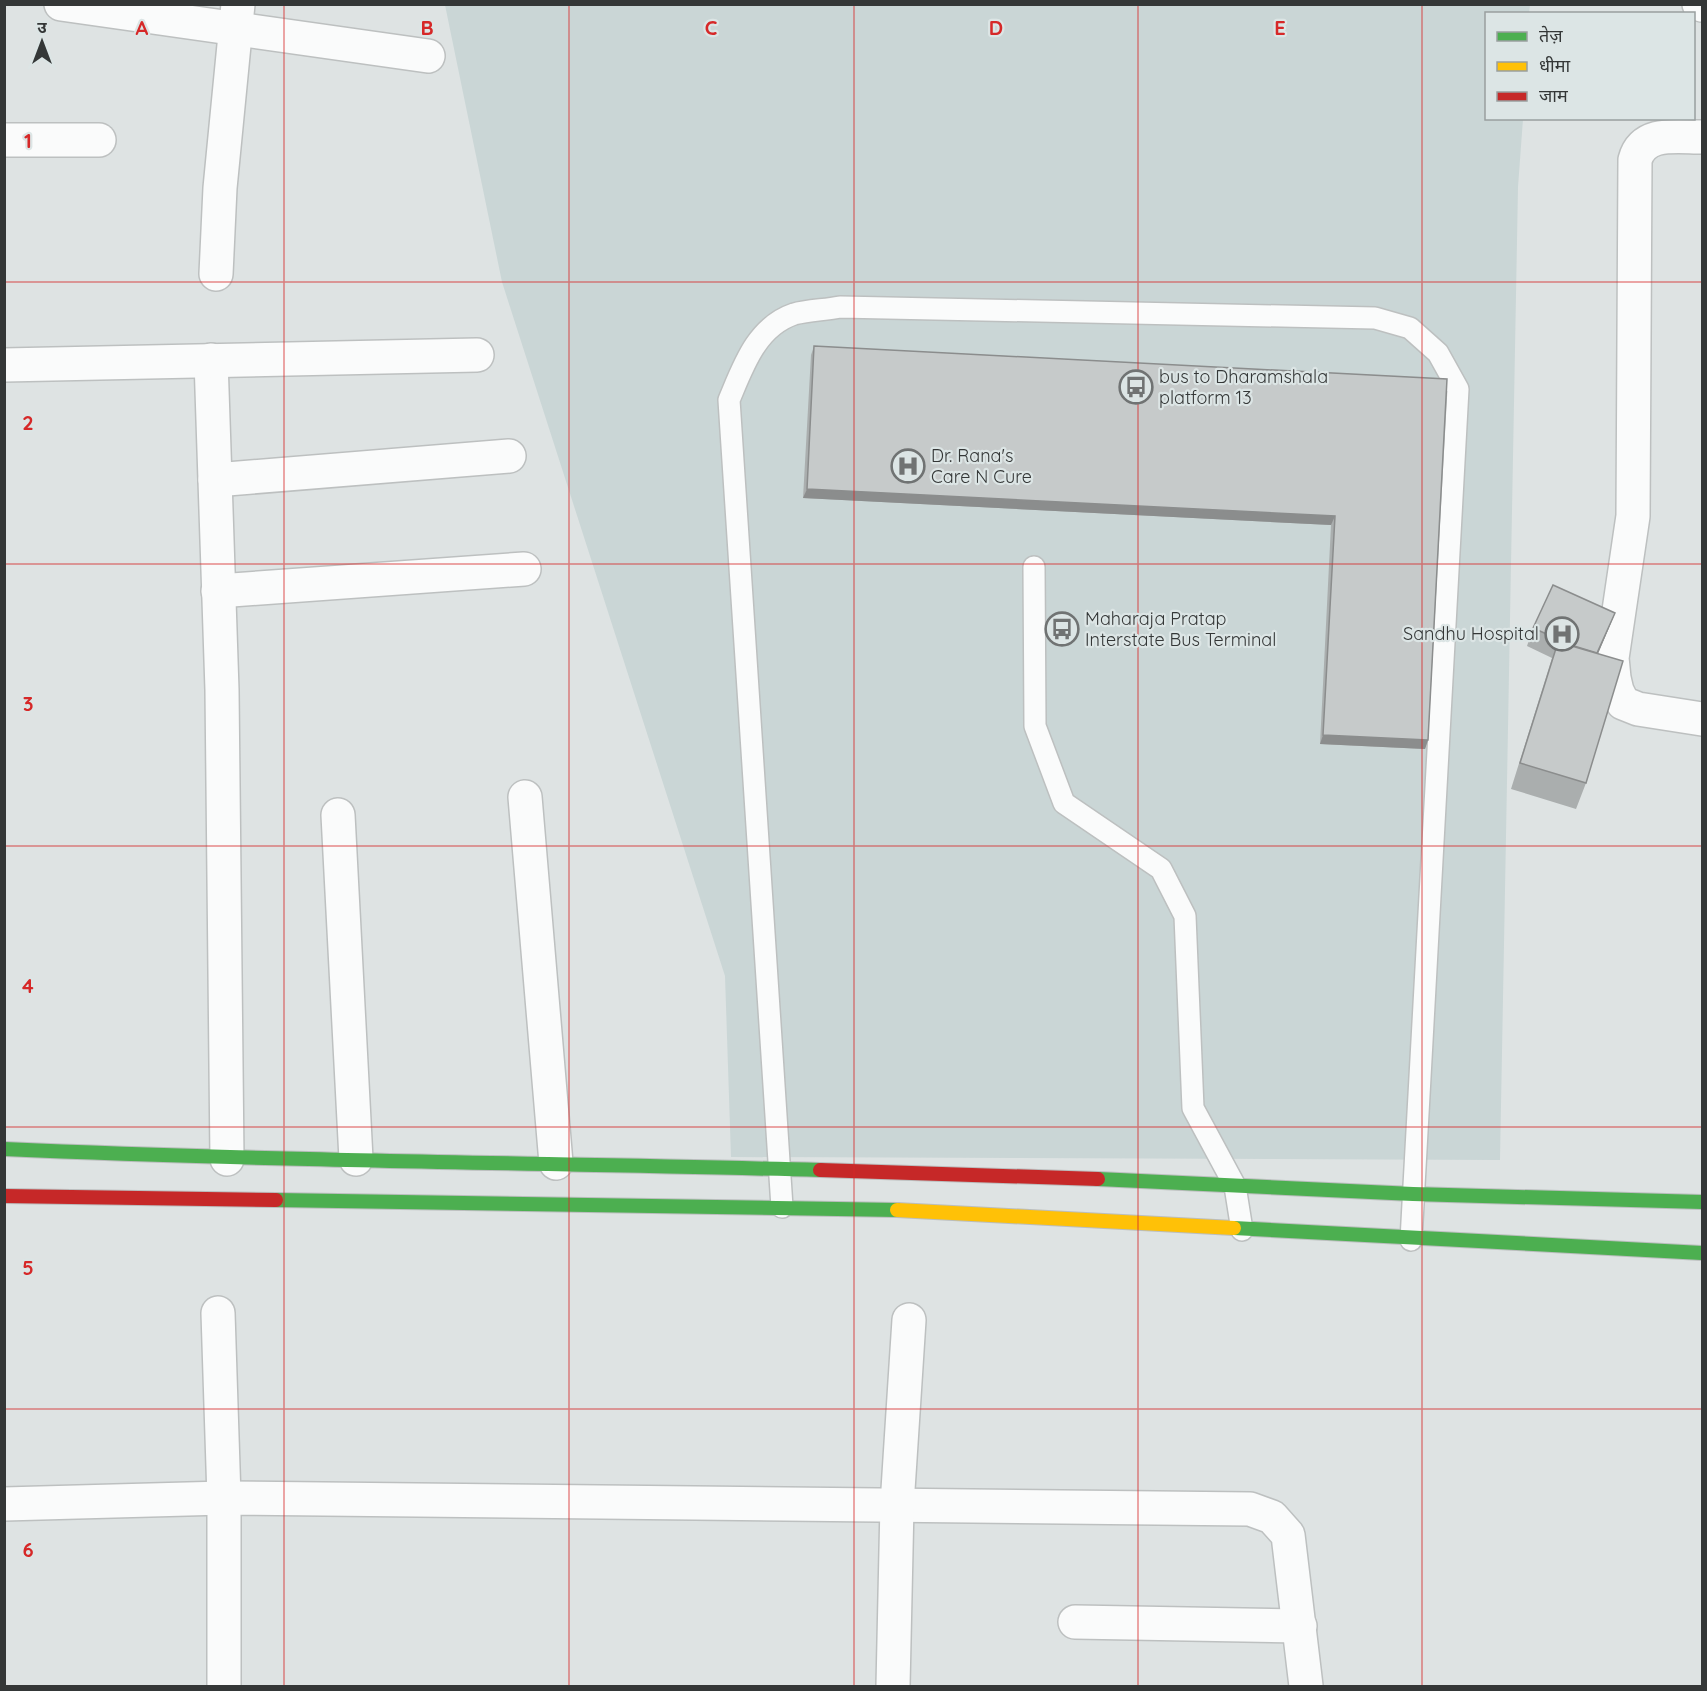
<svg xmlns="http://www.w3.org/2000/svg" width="1707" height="1691" font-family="Quicksand,'Noto Sans Devanagari',sans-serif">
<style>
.built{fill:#cad6d6}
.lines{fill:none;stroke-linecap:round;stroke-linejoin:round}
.lane-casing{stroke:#bdc0c0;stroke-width:24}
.street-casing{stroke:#bdc0c0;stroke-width:36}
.fast-casing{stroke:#bbbebe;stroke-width:16}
.slow-casing{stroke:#bbbebe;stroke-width:16}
.jam-casing{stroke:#bbbebe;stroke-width:16}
.lane{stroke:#fafbfb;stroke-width:21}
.street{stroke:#fafbfb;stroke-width:33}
.fast{stroke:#4caf50;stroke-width:14}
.slow{stroke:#ffc107;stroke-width:14}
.jam{stroke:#c62828;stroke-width:14}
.wall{fill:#aaaeae}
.shaded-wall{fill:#8b8d8d}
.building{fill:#c6caca;stroke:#8b8d8d;stroke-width:1.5}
.grid{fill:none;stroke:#d62828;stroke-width:1.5;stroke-opacity:0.55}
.labels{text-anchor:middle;stroke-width:4.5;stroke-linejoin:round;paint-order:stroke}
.poi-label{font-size:18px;fill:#343737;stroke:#dce5e5;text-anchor:start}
.grid-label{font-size:20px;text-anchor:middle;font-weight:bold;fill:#d62828;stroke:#dce5e5;stroke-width:4.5;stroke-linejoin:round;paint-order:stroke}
</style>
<rect width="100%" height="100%" fill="#dee3e3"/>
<path class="built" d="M445 5H1530L1529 13 1486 14V118L1523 119 1518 187 1500 1160 731 1157 725 976 502 282Z"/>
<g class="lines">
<g class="lane-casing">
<g id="lane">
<path d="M1034 567 1035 726 1064 803 1161 869 1185 916 1193 1108 1235 1186 1242 1230"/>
<path d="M782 1207 729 400C743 367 756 327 794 314 808 310 825 310 840 307L1375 318 1410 328 1438 353 1458 389 1411 1240"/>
</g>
</g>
<g class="street-casing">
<g id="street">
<path d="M61 4 428 56"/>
<path d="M1699 4 1702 5"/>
<path d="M1702 137C1678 137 1643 130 1635 160L1633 516 1612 658 1614 678 1617 691 1623 703 1638 709 1702 719"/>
<path d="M4 140H99"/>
<path d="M216 274 220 188 238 4"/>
<path d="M211 360 222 690 227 1159"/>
<path d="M4 365 477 355"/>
<path d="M215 480 509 456"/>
<path d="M218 591 524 569"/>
<path d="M525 797 556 1163"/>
<path d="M338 815 356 1159"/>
<path d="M218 1313 224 1498V1686"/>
<path d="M4 1504 224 1498 1250 1509 1272 1517 1288 1535 1306 1686"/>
<path d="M1075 1622 1300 1626"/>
<path d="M893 1686 897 1505 909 1320"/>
</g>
</g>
<g class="fast-casing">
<g id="fast">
<path d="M4 1149C276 1161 548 1163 820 1170"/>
<path d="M1098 1179 1413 1194 1702 1202"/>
<path d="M276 1200 897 1210"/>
<path d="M1234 1228 1702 1253"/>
</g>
</g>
<g class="slow-casing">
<path id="slow" d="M897 1210 1234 1228"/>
</g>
<g class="jam-casing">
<g id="jam">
<path d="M820 1170 1098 1179"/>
<path d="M4 1196 276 1200"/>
</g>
</g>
<use href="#lane" class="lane"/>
<use href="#street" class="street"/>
<use href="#fast" class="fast"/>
<use href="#slow" class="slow"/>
<use href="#jam" class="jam"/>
</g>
<g class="wall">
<path d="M814 346 1447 379 1428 740 1425 749 1320 744 1331 525 803 498 811 355Z"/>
<path d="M1615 613 1608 630 1598 654 1586 783 1576 809 1511 789 1552 658 1527 646 1533 628Z"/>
</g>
<g class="shaded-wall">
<path d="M807 489 1335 516 1331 525 803 498Z"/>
<path d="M1615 613 1608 630 1589 674 1595 656Z"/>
<path d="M1323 735 1428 740 1425 749 1320 744Z"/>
</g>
<g class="building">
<path d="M814 346 1447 379 1428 740 1323 735 1335 516 807 489Z"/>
<path d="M1553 585 1615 613 1597 653 1574 646 1533 628Z"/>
<path d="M1558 642 1623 661 1586 783 1520 763Z"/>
</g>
<path class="grid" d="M284 4V1686M569 4V1686M854 4V1686M1138 4V1686M1422 4V1686M4 282H1702M4 564H1702M4 846H1702M4 1127H1702M4 1409H1702"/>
<defs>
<g id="bus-ring" transform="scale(1.725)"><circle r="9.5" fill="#dce5e5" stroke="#707373" stroke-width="1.5"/><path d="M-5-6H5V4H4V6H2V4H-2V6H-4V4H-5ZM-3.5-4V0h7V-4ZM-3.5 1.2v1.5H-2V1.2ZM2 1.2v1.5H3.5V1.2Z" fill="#707373"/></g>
<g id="hospital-ring" transform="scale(1.725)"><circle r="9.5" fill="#dce5e5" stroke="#707373" stroke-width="1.5"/><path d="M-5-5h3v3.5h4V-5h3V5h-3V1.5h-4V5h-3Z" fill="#707373"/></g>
</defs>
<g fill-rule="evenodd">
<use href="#bus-ring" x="1136" y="387"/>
<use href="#hospital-ring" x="908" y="466"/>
<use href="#bus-ring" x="1062" y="629"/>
<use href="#hospital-ring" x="1562" y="634"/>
</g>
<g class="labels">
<g class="poi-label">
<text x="1159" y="383">bus to Dharamshala<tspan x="1159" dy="21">platform 13</tspan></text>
<text x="931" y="462">Dr. Rana's<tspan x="931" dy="21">Care N Cure</tspan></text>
<text x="1085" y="625">Maharaja Pratap<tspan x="1085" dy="21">Interstate Bus Terminal</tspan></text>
<text x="1539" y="640" text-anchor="end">Sandhu Hospital</text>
</g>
</g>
<g class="grid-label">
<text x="142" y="35">A</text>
<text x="427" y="35">B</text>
<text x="711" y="35">C</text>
<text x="996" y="35">D</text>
<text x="1280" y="35">E</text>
<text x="28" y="148">1</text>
<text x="28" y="430">2</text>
<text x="28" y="711">3</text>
<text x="28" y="993">4</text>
<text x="28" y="1275">5</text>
<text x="28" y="1557">6</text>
</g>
<rect width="1707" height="1691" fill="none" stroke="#343737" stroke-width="12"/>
<rect x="1485" y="12" width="210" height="108" fill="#dce5e5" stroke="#999f9f" stroke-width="1.5"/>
<rect x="1497" y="32" width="30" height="9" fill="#4caf50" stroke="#999f9f" stroke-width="1.5"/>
<text x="1539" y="42" font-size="18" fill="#343737">तेज़</text>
<rect x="1497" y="62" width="30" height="9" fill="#ffc107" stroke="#999f9f" stroke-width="1.5"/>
<text x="1539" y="72" font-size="18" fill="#343737">धीमा</text>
<rect x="1497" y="92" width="30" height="9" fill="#c62828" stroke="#999f9f" stroke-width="1.5"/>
<text x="1539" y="102" font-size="18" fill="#343737">जाम</text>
<g transform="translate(42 42)" stroke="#dce5e5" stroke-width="4.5" paint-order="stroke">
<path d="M0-4.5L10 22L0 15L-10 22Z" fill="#343737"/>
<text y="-9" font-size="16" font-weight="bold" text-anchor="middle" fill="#343737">उ</text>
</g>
</svg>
